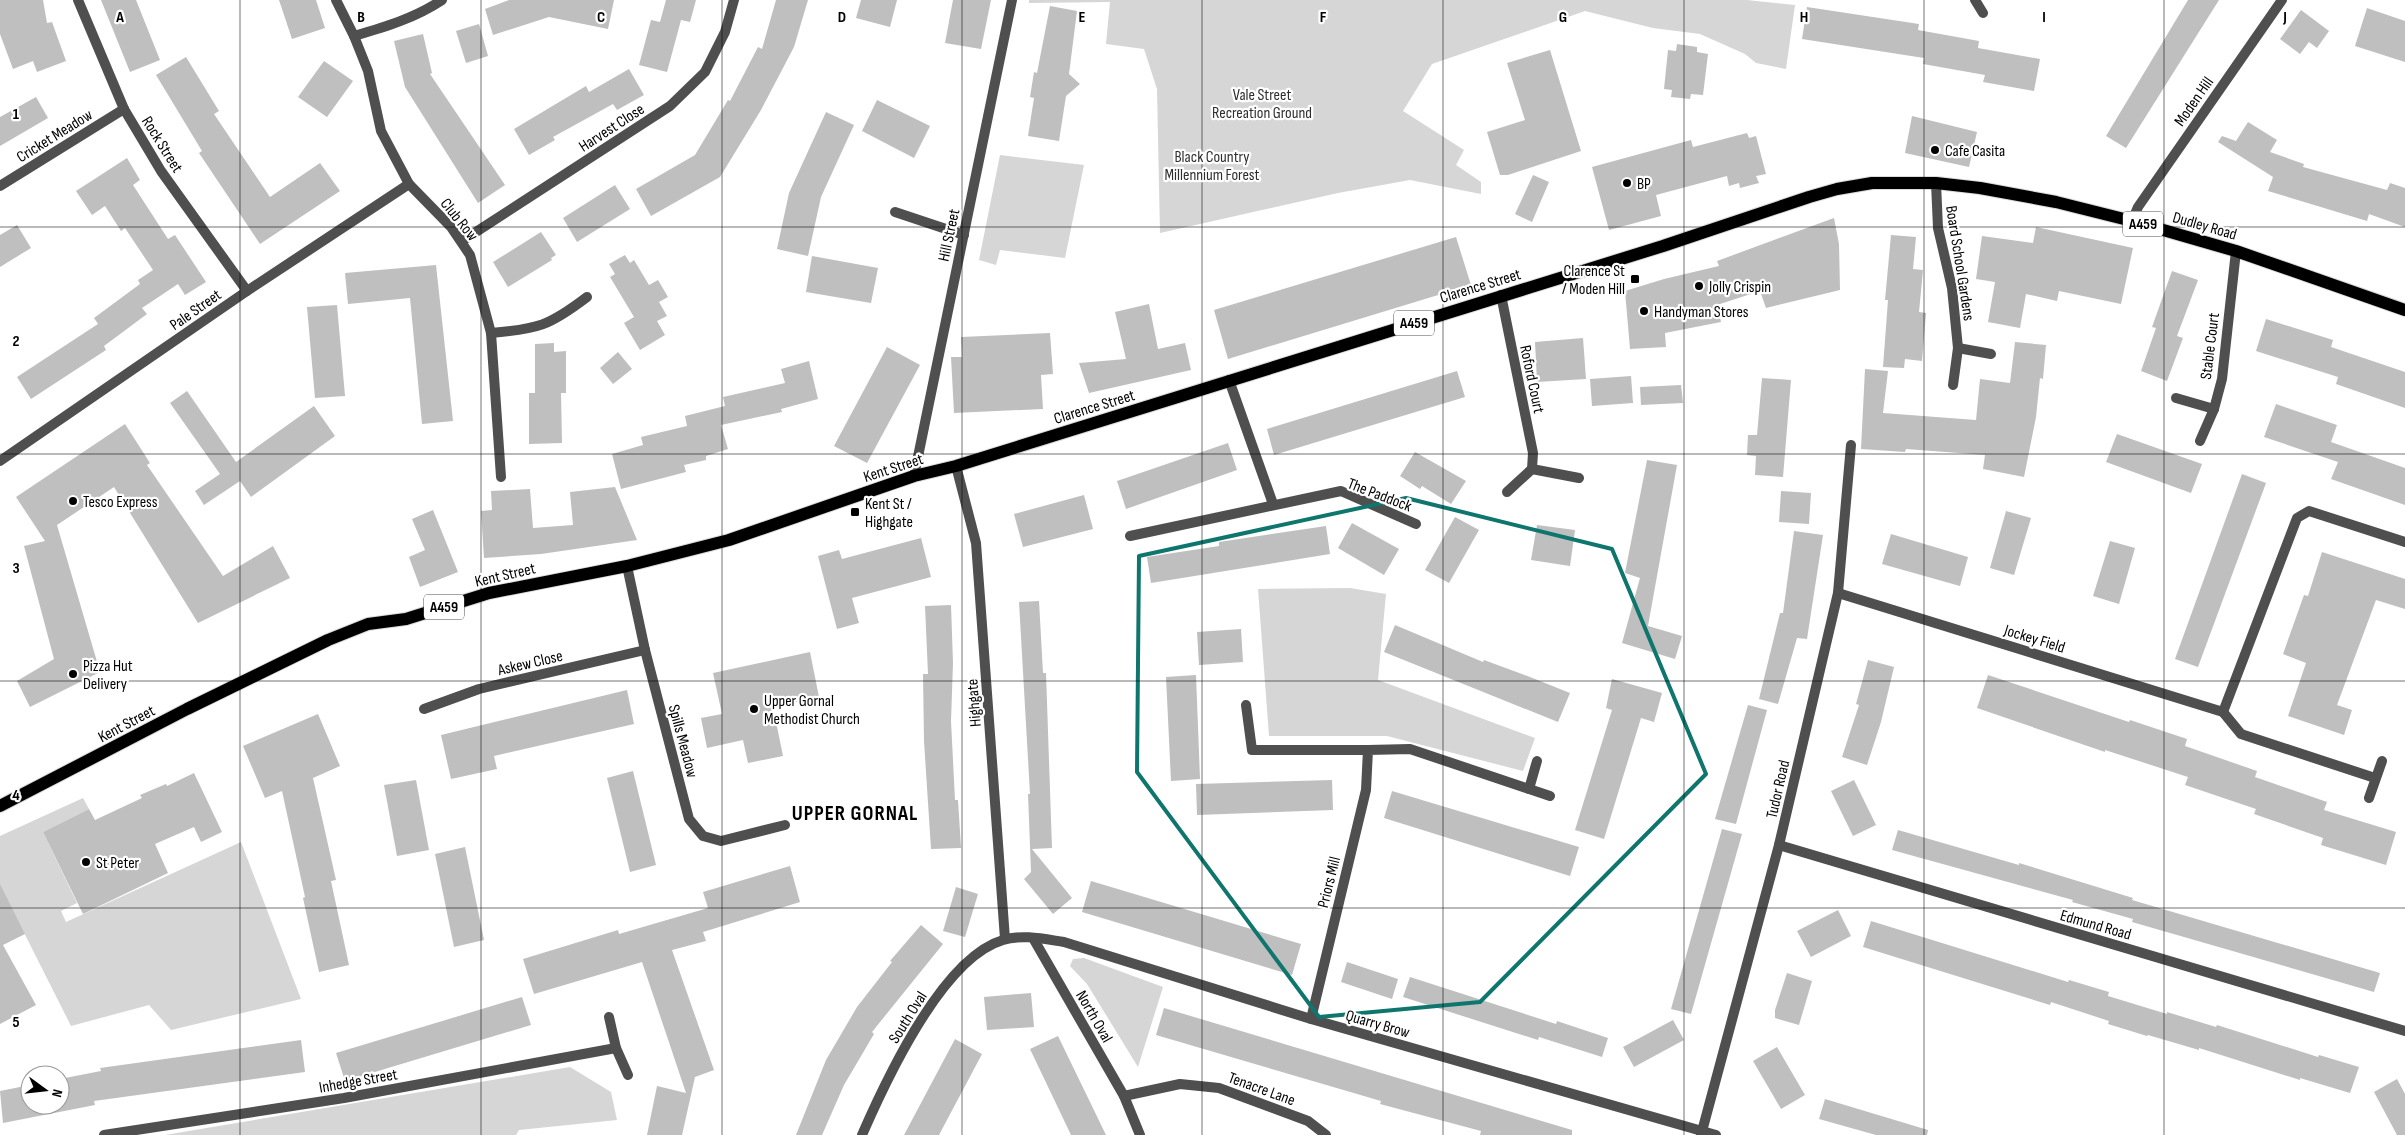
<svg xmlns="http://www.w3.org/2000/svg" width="2405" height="1135" font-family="'Sofia Sans Condensed',sans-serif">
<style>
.green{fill:#d6d6d6}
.building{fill:#bfbfbf}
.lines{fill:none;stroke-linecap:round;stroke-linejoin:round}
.primary-casing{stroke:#dbdbdb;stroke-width:14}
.minor{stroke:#4f4f4f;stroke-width:10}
.tertiary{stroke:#4f4f4f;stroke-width:10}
.primary{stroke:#000;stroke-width:12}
.marked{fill:none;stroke:#0f766e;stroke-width:4;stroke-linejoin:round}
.grid{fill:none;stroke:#000;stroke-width:1;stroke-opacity:0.55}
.poi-dot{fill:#000;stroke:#fff;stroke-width:2}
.labels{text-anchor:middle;stroke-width:4.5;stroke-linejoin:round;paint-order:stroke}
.shield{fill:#fff;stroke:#4c4c4c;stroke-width:1}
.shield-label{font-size:15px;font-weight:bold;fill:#000}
.park-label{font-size:16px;fill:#2d2d2d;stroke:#fff}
.street-label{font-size:16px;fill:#000;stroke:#fff}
.poi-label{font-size:16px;fill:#000;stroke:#fff;text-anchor:start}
.district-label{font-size:21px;font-weight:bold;letter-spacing:1px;fill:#000;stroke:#fff}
.grid-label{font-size:16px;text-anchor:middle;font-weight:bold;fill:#000;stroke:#fff;stroke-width:4.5;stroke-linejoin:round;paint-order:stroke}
</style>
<rect width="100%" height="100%" fill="#fff"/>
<g class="green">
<path d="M1029 0H1747L1795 5 1786 69 1756 63 1745 54 1700 34 1653 28 1585 11 1432 64 1403 111 1464 150 1456 165 1481 182V194L1410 180 1338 193 1160 233 1157 89 1144 49 1106 44 1110 2 1029 3Z"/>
<path d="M1000 155 1084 165 1065 258 1000 250 996 265 979 260Z"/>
<path d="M1350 588 1386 594 1378 680 1535 738 1523 771 1387 736H1269L1258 589Z"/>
<path d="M83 798 89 809 43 832 77 903 61 911 66 922 241 842 301 999 171 1030 149 1005 71 1026 0 885V836Z"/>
<path d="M1084 958 1163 987 1138 1067 1087 984 1070 966 1073 959Z"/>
<path d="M570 1067 611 1092 617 1120 519 1130 516 1135H165Z"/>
</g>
<g class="building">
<path d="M0 0H43L47 23 52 22 66 61 37 72 33 61 13 69 0 34Z"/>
<path d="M101 0H136L160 60 130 72Z"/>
<path d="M279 0H316L325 28 292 39Z"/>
<path d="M509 0H614L608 29 549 17 493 35 485 9Z"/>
<path d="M666 0H696L690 22 681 20 667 72 639 65 651 20 660 22Z"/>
<path d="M776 0H808L794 47 761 110 720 177 651 216 636 189 695 155 728 100 730 101 758 47 762 49Z"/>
<path d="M861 0H897L890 27 856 18Z"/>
<path d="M953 0H991L981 49 945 43Z"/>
<path d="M2188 0H2219L2126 148 2106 136Z"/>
<path d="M1050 6 1077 11 1069 74 1080 84 1066 96 1059 141 1028 136 1034 98 1030 97 1034 72 1037 73Z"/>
<path d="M1807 7 1919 24 1918 30 1979 41 1978 48 2040 59 2034 91 1983 82 1985 75 1923 64 1924 58 1802 39Z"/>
<path d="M2367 8 2405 21V62L2355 46Z"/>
<path d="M2301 10 2329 31 2317 48 2309 42 2300 54 2280 39Z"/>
<path d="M479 24 488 56 466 63 456 31Z"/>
<path d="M423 34 432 73 430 74 505 185 478 203 405 87 394 41Z"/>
<path d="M1677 44 1697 47V52L1708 54 1703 95 1691 94 1690 99 1671 97 1672 90 1664 89 1668 50 1676 51Z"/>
<path d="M1550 50 1581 151 1508 175H1500L1487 132 1525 120 1507 63Z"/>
<path d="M186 57 219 111 214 114 270 197 320 163 340 191 260 244 199 153 202 151 156 75Z"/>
<path d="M324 61 353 81 327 117 298 97Z"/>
<path d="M629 69 644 95 617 110 613 104 553 137 555 140 529 155 514 129 586 86 589 92Z"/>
<path d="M36 97 48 118 0 146V117Z"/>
<path d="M877 100 930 126 914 158 862 131Z"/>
<path d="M826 112 854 125 821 197 808 256 777 249 789 193Z"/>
<path d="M1912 116 1977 132 1969 167 1905 153Z"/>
<path d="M2248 122 2277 140 2270 152 2304 164 2303 167 2387 190 2390 183 2405 188V227L2369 214 2367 221 2268 191 2273 177 2218 142 2222 136 2236 141Z"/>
<path d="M1747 133 1749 138 1756 136 1766 174 1756 176 1759 183 1740 188 1739 183 1729 186 1727 176 1656 195 1661 216 1609 230 1592 167 1691 140 1693 147Z"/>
<path d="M127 158 140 180 133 185 168 239 175 235 206 282 185 295 178 284 142 308 147 314 104 346 106 350 31 399 17 377 98 324 94 318 140 284 138 280 153 270 125 228 121 231 105 206 92 215 76 191Z"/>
<path d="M1533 175 1549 182 1532 222 1515 214Z"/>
<path d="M615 185 630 209 577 242 563 218Z"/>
<path d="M1834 218 1839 244 1840 290 1766 308 1760 291 1717 305 1721 322 1665 333 1666 347 1630 349 1625 291 1664 279 1719 266 1717 261Z"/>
<path d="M17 225 31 248 0 267V235Z"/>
<path d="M2036 227 2133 248 2121 304 2059 291 2057 301 2026 294 2020 328 1988 322 1995 282 1976 279 1982 236 2033 243Z"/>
<path d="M541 232 556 255 551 258 552 260 508 287 493 262Z"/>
<path d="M1891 235 1916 237 1913 269 1923 270 1919 312 1926 313 1922 361 1905 359 1904 368 1883 367 1888 300H1885Z"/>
<path d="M1456 237 1471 285 1228 359 1214 310Z"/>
<path d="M625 255 630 263 634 260 649 285 658 280 668 297 659 302 667 316 657 321 665 335 640 350 624 323 634 317 610 277 615 274 609 264Z"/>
<path d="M812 256 878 268 871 303 806 292Z"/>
<path d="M436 265 453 421 422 424 410 298 348 304 345 273Z"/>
<path d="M2172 271 2198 280 2177 336 2183 338 2167 381 2141 371 2156 328 2152 327Z"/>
<path d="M1149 304 1158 349 1185 343 1191 370 1089 393 1079 363 1126 359 1115 312Z"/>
<path d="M337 305 345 396 315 398 307 307Z"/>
<path d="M2266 319 2333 340 2331 347 2405 372V408L2336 384 2338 377 2256 351Z"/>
<path d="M1050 333 1053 374 1041 375 1043 409 954 413 951 357H962L961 337Z"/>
<path d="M1583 338 1586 379 1537 382 1535 342Z"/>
<path d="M2015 342 2046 345 2043 379 2040 378 2036 417 2024 477 1983 469 1985 455 1906 449 1905 452 1861 449 1865 369 1888 371 1883 413 1976 420 1980 379 2010 383Z"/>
<path d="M554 343V352L566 351V393H561L562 443 529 444V393H535V344Z"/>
<path d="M887 347 920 365 867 463 834 446Z"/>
<path d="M618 352 632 369 613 384 600 368Z"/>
<path d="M809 361 818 399 781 409 782 412 721 425 728 449 706 456V460L684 465 686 472 621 489 612 454 643 445 641 437 687 426 685 416 725 406 723 397 785 383 781 369Z"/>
<path d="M1457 371 1465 397 1274 455 1267 429Z"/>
<path d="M1631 376 1633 403 1592 406 1590 379Z"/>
<path d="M1762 378 1791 380 1783 477 1755 475 1756 456 1747 455 1748 435H1757Z"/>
<path d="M1681 385 1683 403 1641 405 1640 387Z"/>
<path d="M187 391 236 462 314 406 335 436 251 497 240 481 204 505 195 491 220 474 170 403Z"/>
<path d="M2276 404 2337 425 2331 442 2405 468V505L2331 479 2338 462 2264 437Z"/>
<path d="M125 424 150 463 147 465 223 576 273 546 290 578 198 623 114 487 57 525 100 672 30 707 17 681 54 659 24 546 45 541 16 497Z"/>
<path d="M2117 434 2202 464 2191 493 2106 462Z"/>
<path d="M1228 443 1237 470 1126 509 1117 481Z"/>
<path d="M1415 452 1466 481 1451 504 1422 486 1420 489 1400 476Z"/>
<path d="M1647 460 1677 465 1648 626 1682 636 1675 659 1622 643 1640 578 1625 573Z"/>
<path d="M2242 474 2266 483 2198 667 2175 659Z"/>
<path d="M615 487 637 540 541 554 484 558 481 511 492 510 491 491 530 489 533 528 573 525 570 492Z"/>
<path d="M1781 491 1811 493 1809 524 1779 522Z"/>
<path d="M1084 495 1093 529 1023 547 1014 514Z"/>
<path d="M433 510 458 572 420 587 409 557 425 550 412 519Z"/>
<path d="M2006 511 2031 518 2014 575 1990 568Z"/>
<path d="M1455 517 1479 530 1449 583 1425 570Z"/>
<path d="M1352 523 1399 549 1384 575 1338 548Z"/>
<path d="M1537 525 1575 530 1570 566 1531 560Z"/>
<path d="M1326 526 1330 554 1151 583 1147 557 1219 546V542Z"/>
<path d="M1794 531 1823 535 1807 639 1797 638 1778 704 1759 699 1780 613H1783Z"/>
<path d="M1891 534 1968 557 1960 586 1882 564Z"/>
<path d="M921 538 931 577 852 598 859 623 837 629 818 556 839 550 842 559Z"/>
<path d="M2110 541 2135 548 2119 604 2093 596Z"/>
<path d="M2322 552 2405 579V609L2376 600 2337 705 2352 710 2344 735 2288 716 2306 663 2283 654 2304 595 2308 596Z"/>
<path d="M1039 601 1043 673H1046L1052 848 1032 849 1072 898 1053 914 1024 879 1031 872 1028 794H1030L1019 602Z"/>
<path d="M951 605 953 663 951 721 955 800H958L961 848 931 849 924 741 923 674H928L925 606Z"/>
<path d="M1395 625 1483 662 1484 660 1530 677 1570 693 1558 722 1384 652Z"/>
<path d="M1241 629 1243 662 1199 665 1197 632Z"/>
<path d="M810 652 819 697 773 707 783 756 748 763 743 740 707 748 701 718 722 714 713 673Z"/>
<path d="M1868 660 1894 667 1881 722 1867 765 1842 757 1859 705 1856 704Z"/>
<path d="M1196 675 1200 779 1171 781 1166 677Z"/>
<path d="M1988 675 2129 722 2130 720 2187 739 2185 746 2257 771 2255 777 2327 802 2324 810 2396 832 2386 865 2321 845 2323 838 2254 814 2256 809 2185 785 2188 777 2105 750V752L1977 708Z"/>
<path d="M1612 679 1662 693 1654 722 1641 718 1604 839 1575 830 1612 710 1606 708Z"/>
<path d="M627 690 634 724 494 756 497 769 451 779 441 735Z"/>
<path d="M1748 705 1767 710 1736 824 1715 819Z"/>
<path d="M318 714 340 766 313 778 336 880 331 881 349 965 319 972 303 898 305 897 282 791 265 798 243 746Z"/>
<path d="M633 771 656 865 630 872 607 778Z"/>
<path d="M194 773 222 832 201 842 194 827 155 844 168 873 83 914 43 832 89 809 95 820 142 798 140 795 166 784 167 786Z"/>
<path d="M416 780 429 850 397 856 384 785Z"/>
<path d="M1332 780 1333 810 1197 815 1196 784Z"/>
<path d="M1854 780 1876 825 1853 836 1831 791Z"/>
<path d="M1392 791 1579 847 1570 876 1384 818Z"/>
<path d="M1722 829 1742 834 1691 1014 1671 1009Z"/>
<path d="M1898 830 2019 865V863L2133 898 2132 900 2380 973 2374 992 2132 922 2133 919 2072 902 2073 900 1892 850Z"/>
<path d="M465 847 484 940 454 947 435 854Z"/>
<path d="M790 866 800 902 703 932 706 941 672 950 714 1070 695 1077 682 1135H647L657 1086 686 1093 642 962 534 994 523 959 618 930 619 934 708 908 703 892Z"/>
<path d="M1091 881 1301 944 1292 975 1082 912Z"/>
<path d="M0 884 25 934 3 945 36 1005 0 1024Z"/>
<path d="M956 887 978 894 965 937 943 931Z"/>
<path d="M1838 910 1851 936 1811 957 1797 931Z"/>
<path d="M1871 921 2068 982 2069 980 2109 992 2108 996 2167 1014V1012L2216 1027 2217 1025 2318 1057 2319 1055 2359 1067 2350 1093 2300 1078V1080L2199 1048V1050L2148 1035 2147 1036 2108 1024 2109 1021 2051 1002 2050 1005 1863 947Z"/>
<path d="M921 925 943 944 872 1032 874 1034 844 1085 822 1135H796L826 1060 857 1007 892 962 890 961Z"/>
<path d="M1347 962 1398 979 1392 999 1341 982Z"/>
<path d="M1787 973 1812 981 1799 1025 1775 1018V1010Z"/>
<path d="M1410 977 1556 1024 1557 1021 1608 1038 1602 1057 1539 1037 1538 1040 1403 997Z"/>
<path d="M1031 993 1034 1027 987 1030 984 997Z"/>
<path d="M522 997 531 1025 345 1081 336 1053Z"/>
<path d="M1164 1008 1572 1130V1135H1480L1481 1131 1380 1104 1381 1101 1156 1035Z"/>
<path d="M1673 1020 1684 1040 1634 1067 1623 1047Z"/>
<path d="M1058 1036 1106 1135H1071L1030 1049Z"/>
<path d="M955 1039 982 1054 939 1135H904Z"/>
<path d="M301 1040 305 1072 94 1101 95 1105 3 1123 0 1091 30 1085V1105H60V1079L101 1071 100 1068Z"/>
<path d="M1777 1047 1805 1095 1781 1109 1753 1061Z"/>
<path d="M2397 1079 2405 1094V1135H2397L2374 1092Z"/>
<path d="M1825 1099 1928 1130 1927 1135H1876L1819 1119Z"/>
</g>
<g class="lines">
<g class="primary-casing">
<path id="primary" d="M0 806 187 709 328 640 368 624 406 619 489 593 627 566 729 540 914 476 956 466 1663 246 1809 197 1837 189 1872 183H1936L1980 188 2056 202 2132 221 2236 251 2405 310"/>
</g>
<g class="minor">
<path d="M78 0 124 109 161 171 247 291"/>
<path d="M336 0 354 36 368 71 381 131 409 184 451 227 470 255 491 333 501 477"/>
<path d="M1975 0 1983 13"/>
<path d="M354 36C385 27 415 18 442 0"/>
<path d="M1936 183 1938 228 1952 288 1958 348 1953 385"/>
<path d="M0 186 124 109"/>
<path d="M895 212 964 235"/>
<path d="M462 241 670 106 705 72 725 32 734 0"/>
<path d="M1501 295 1533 453 1532 469 1579 478"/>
<path d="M491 333C538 329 549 326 587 297"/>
<path d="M1958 348 1991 354"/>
<path d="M1229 380 1273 504"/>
<path d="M2176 398 2214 409"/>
<path d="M2200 441 2214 409 2222 379 2236 251"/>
<path d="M0 461 247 291 409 184"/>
<path d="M956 466 976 543 1005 939"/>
<path d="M1507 492 1532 469"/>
<path d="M1130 536 1341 491 1416 524"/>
<path d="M627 566 645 650 689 819 703 836 721 841 785 825"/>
<path d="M1838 593 2223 712 2297 518 2309 511 2405 542"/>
<path d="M1246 705 1252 750H1368"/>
<path d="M424 709 479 689 645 650"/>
<path d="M2223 712 2241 734 2375 778"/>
<path d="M1529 789 1537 761"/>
<path d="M2369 798 2382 761"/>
<path d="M1779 845 2405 1031"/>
<path d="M1033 938 1124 1096 1140 1135"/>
<path d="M609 1017 616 1048 628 1075"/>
<path d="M1311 1019 1366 790 1368 750 1410 749 1550 796"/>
<path d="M1124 1096 1180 1084 1219 1088 1308 1121 1326 1135"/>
<path d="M104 1135 344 1098 616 1048"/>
<path d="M862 1135C886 1080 942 958 1003 940 1023 934 1044 939 1064 942L1311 1019 1716 1135"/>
<path d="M1701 1135 1779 845 1838 593 1851 445"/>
</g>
<g class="tertiary">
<path d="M2132 221 2138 207 2282 0"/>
<path d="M914 476 1012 0"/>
</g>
<use href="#primary" class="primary"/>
</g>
<path class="marked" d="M1406 498 1612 549 1706 774 1480 1002 1319 1017 1137 772 1139 556Z"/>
<path class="grid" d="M240 0V1135M481 0V1135M722 0V1135M962 0V1135M1202 0V1135M1443 0V1135M1684 0V1135M1924 0V1135M2164 0V1135M0 227H2405M0 454H2405M0 681H2405M0 908H2405"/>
<g class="poi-dot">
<circle cx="1935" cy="150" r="5"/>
<circle cx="1627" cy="183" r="5"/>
<rect x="1630" y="274" width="10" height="10" rx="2.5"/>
<circle cx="1699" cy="286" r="5"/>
<circle cx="1644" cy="311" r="5"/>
<circle cx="73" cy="501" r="5"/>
<rect x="850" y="507" width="10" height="10" rx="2.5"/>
<circle cx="73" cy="674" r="5"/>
<circle cx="754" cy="709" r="5"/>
<circle cx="86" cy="862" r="5"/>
</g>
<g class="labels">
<g class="shield">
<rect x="2123" y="211.5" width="40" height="25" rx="4"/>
<rect x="1394" y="310.5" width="40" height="25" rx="4"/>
<rect x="424" y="594.5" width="40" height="25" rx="4"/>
</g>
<g class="shield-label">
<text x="2143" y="229">A459</text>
<text x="1414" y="328">A459</text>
<text x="444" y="612">A459</text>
</g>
<g class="park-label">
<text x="1262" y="100">Vale Street<tspan x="1262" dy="18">Recreation Ground</tspan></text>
<text x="1212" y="162">Black Country<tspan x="1212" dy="18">Millennium Forest</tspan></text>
</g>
<g class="street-label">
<text transform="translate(2193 101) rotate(-55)" y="6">Moden Hill</text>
<text transform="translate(611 127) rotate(-33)" y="6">Harvest Close</text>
<text transform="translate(54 135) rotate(-32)" y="6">Cricket Meadow</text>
<text transform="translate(163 144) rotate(58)" y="6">Rock Street</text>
<text transform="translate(460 219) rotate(51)" y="6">Club Row</text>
<text transform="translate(2205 225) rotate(16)" y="6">Dudley Road</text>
<text transform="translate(948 235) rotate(-78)" y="6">Hill Street</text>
<text transform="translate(1961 263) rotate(81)" y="6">Board School Gardens</text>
<text transform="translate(1480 285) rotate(-17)" y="6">Clarence Street</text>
<text transform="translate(195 309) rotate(-35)" y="6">Pale Street</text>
<text transform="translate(2209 346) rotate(-83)" y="6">Stable Court</text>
<text transform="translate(1533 379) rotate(78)" y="6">Roford Court</text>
<text transform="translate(1094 406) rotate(-17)" y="6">Clarence Street</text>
<text transform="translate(893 467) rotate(-18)" y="6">Kent Street</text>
<text transform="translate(1380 494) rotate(21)" y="6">The Paddock</text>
<text transform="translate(505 574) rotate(-13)" y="6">Kent Street</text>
<text transform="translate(2035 638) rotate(17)" y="6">Jockey Field</text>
<text transform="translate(530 662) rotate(-13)" y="6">Askew Close</text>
<text transform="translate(973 703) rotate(-94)" y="6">Highgate</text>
<text transform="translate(126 723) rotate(-28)" y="6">Kent Street</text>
<text transform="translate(684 741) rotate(75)" y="6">Spills Meadow</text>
<text transform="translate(1777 789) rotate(-77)" y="6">Tudor Road</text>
<text transform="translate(1328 882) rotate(-76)" y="6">Priors Mill</text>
<text transform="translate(2096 924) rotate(16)" y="6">Edmund Road</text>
<text transform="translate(1095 1016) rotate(60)" y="6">North Oval</text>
<text transform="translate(907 1017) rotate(-58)" y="6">South Oval</text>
<text transform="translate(1378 1023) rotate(16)" y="6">Quarry Brow</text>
<text transform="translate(358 1080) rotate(-10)" y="6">Inhedge Street</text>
<text transform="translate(1262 1088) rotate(20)" y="6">Tenacre Lane</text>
</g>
<g class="poi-label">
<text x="1945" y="156">Cafe Casita</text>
<text x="1637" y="189">BP</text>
<text x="1625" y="276" text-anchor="end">Clarence St<tspan x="1625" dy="18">/ Moden Hill</tspan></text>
<text x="1709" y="292">Jolly Crispin</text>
<text x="1654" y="317">Handyman Stores</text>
<text x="83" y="507">Tesco Express</text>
<text x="865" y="509">Kent St /<tspan x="865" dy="18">Highgate</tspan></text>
<text x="83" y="671">Pizza Hut<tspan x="83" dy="18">Delivery</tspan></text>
<text x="764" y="706">Upper Gornal<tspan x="764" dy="18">Methodist Church</tspan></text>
<text x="96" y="868">St Peter</text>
</g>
<g class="district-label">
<text x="855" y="820">UPPER GORNAL</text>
</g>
</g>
<g class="grid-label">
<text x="120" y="22">A</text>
<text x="361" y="22">B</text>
<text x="601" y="22">C</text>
<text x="842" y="22">D</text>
<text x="1082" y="22">E</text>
<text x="1323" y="22">F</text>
<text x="1563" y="22">G</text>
<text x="1804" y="22">H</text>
<text x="2044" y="22">I</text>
<text x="2285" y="22">J</text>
<text x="16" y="119">1</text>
<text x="16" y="346">2</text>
<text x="16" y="573">3</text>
<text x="16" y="800">4</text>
<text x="16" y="1027">5</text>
</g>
<g transform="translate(45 1090) rotate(105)"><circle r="24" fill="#ffffff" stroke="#999999"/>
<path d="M0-4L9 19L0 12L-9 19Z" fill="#000000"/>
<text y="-8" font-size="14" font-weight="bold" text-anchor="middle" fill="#000000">N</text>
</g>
</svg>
